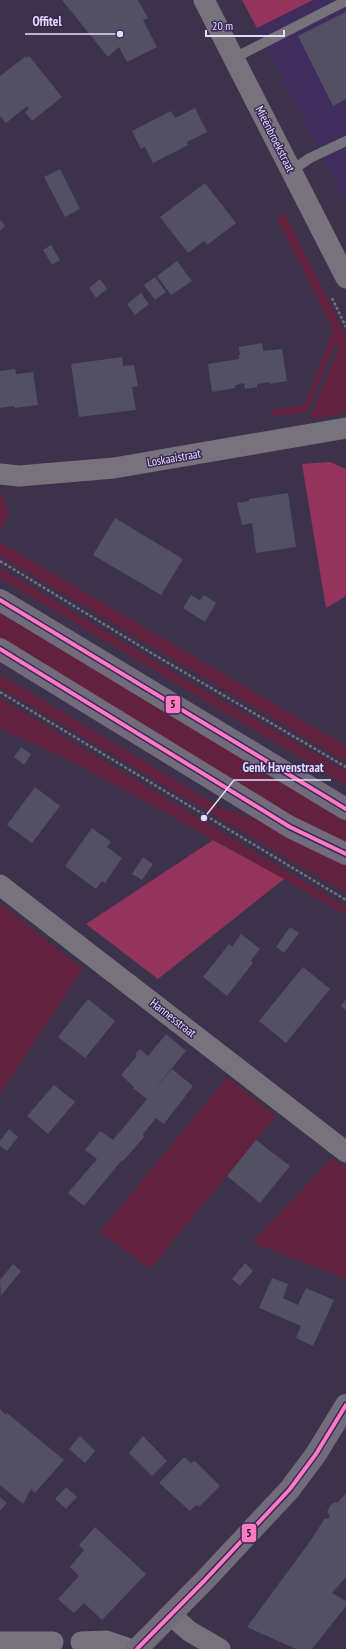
<svg xmlns="http://www.w3.org/2000/svg" width="346" height="1649" font-family="'PT Sans Narrow',sans-serif">
<style>
.built{fill:#402d5e}
.green{fill:#62223d}
.forest{fill:#94335c}
.building{fill:#534f64}
.lines{fill:none;stroke-linecap:round;stroke-linejoin:round}
.path{stroke:#756f7f;stroke-width:2.5;stroke-dasharray:3 2;stroke-linecap:butt}
.lane{stroke:#77737d;stroke-width:10}
.street{stroke:#77737d;stroke-width:21}
.secondary{stroke:#716b7b;stroke-width:22}
.bus-1-casing{stroke:#3a2756;stroke-width:7}
.bus-1{stroke:#fe7ac1;stroke-width:4}
.labels{text-anchor:middle;stroke-width:3;stroke-linejoin:round;paint-order:stroke}
.street-label{font-size:12px;fill:#e4dbf8;stroke:#3a2756}
.leader{fill:none;stroke:#e4dbf8;stroke-width:1.5}
.callout-dot{fill:#e4dbf8;stroke:#3a2756;stroke-width:1.5}
.callout-label{font-size:13px;text-anchor:middle;font-weight:bold;fill:#e4dbf8;stroke:#3a2756;stroke-width:3;stroke-linejoin:round;paint-order:stroke}
.line-badge{stroke:#3a2756;stroke-width:1.5}
.pale-badge-label{font-size:11px;text-anchor:middle;font-weight:bold;fill:#111}
</style>
<rect width="100%" height="100%" fill="#3c324c"/>
<path class="built" d="M313 0H346V203L257 28Z"/>
<g class="green">
<path d="M285 214 346 336V412L343 414 311 419 310 416 339 348 335 345 307 412 273 417 272 410 305 405 333 329 277 219Z"/>
<path d="M0 493 2 494 9 514 0 531Z"/>
<path d="M0 542 346 746V762L0 556Z"/>
<path d="M0 568 193 684 346 771V785L0 578Z"/>
<path d="M0 611 346 818V846L330 839 0 643Z"/>
<path d="M0 674 220 807 268 823 346 863V893L0 688Z"/>
<path d="M0 698 346 907V915C291 883 236 852 180 821 121 788 63 755 0 729Z"/>
<path d="M0 903 83 969 0 1094Z"/>
<path d="M227 1077 276 1116 150 1269 100 1232Z"/>
<path d="M332 1158 346 1168V1279L252 1242Z"/>
</g>
<g class="forest">
<path d="M242 0H313L257 28Z"/>
<path d="M330 462 346 469V596L326 608 302 464Z"/>
<path d="M213 840 284 879 158 979 86 924Z"/>
</g>
<g class="building">
<path d="M62 0H138L148 18 143 20 157 47 127 62 119 47 108 57Z"/>
<path d="M346 12V99L333 106 298 36Z"/>
<path d="M26 56 27 58 29 56 62 97 32 121 25 112 29 109 27 106 6 123 0 116V76Z"/>
<path d="M195 108 207 132 187 142 188 145 153 163 145 147 141 149 132 131 171 111 175 118Z"/>
<path d="M60 169 80 209 65 217 44 177Z"/>
<path d="M205 183 236 223 207 245 204 241 188 253 160 217Z"/>
<path d="M0 220 5 226 0 231Z"/>
<path d="M51 245 60 260 52 265 43 250Z"/>
<path d="M177 261 192 281 171 295 157 276Z"/>
<path d="M155 277 166 292 155 300 144 285Z"/>
<path d="M100 279 107 289 96 298 89 288Z"/>
<path d="M141 293 149 304 135 315 127 304Z"/>
<path d="M262 343 263 351 282 349 287 381 270 384V382L257 384V387L245 389 244 383 235 385V388L212 392 208 364 239 359V355H240L239 347Z"/>
<path d="M122 357 123 366 134 365 138 386 132 387 136 410 79 417 71 364Z"/>
<path d="M15 369 16 374 33 372 38 405 15 408 14 406 0 408V371Z"/>
<path d="M288 493 296 547 256 553 252 523 242 525 237 503 249 501V499Z"/>
<path d="M115 518 183 559 161 595 93 555Z"/>
<path d="M191 595 200 600 204 595 216 603 205 622 183 608Z"/>
<path d="M21 747 31 754 24 765 14 757Z"/>
<path d="M35 787 60 806 32 843 7 825Z"/>
<path d="M92 828 111 842 107 847 122 858 105 883 102 881 96 889 65 866Z"/>
<path d="M143 857 153 864 142 880 132 874Z"/>
<path d="M290 927 299 933 284 953 276 947Z"/>
<path d="M241 934 260 949 251 960 253 963 227 996 203 977 229 944 232 947Z"/>
<path d="M303 967 330 989 286 1043 259 1021Z"/>
<path d="M88 999 115 1021 85 1058 58 1037Z"/>
<path d="M346 999V1010L341 1006Z"/>
<path d="M166 1034 186 1051 152 1092 172 1069 193 1086 164 1124 156 1118 143 1134 144 1137 123 1161 122 1160 84 1206 68 1193 97 1159 85 1150 100 1131 113 1140 147 1099 133 1088 134 1087 121 1075 137 1056 135 1054 140 1049 148 1056Z"/>
<path d="M54 1085 75 1102 48 1134 27 1116Z"/>
<path d="M9 1129 18 1137 7 1151 0 1146V1141Z"/>
<path d="M256 1140 290 1166 260 1203 227 1176Z"/>
<path d="M245 1263 253 1271 240 1286 232 1279Z"/>
<path d="M13 1264 21 1271 1 1296 0 1280Z"/>
<path d="M272 1278 288 1284 283 1298 298 1305 306 1288 334 1300 313 1346 296 1338 301 1326 259 1308Z"/>
<path d="M0 1409 5 1414 7 1413 64 1460 35 1493 31 1489 23 1504 0 1485Z"/>
<path d="M80 1436 95 1451 85 1463 69 1449Z"/>
<path d="M143 1436 167 1461 152 1476 129 1453Z"/>
<path d="M184 1457 191 1463 195 1461 220 1486 199 1507 196 1505 190 1511 159 1483Z"/>
<path d="M66 1487 77 1497 66 1509 55 1499Z"/>
<path d="M346 1493V1577L332 1593 346 1601V1606L312 1649H296L247 1627 311 1540 325 1518 328 1519 330 1515 327 1512 330 1506 333 1503 338 1502Z"/>
<path d="M0 1497 7 1503 0 1511Z"/>
<path d="M95 1527 146 1574 102 1620 84 1603 74 1613 58 1599 79 1576 70 1567 84 1550 79 1545Z"/>
</g>
<g class="lines">
<g class="path">
<path d="M332 298 346 327"/>
<path d="M0 561 153 654 346 767"/>
<path d="M0 692 346 900"/>
</g>
<g class="lane">
<path d="M234 58 346 1"/>
<path d="M291 171 310 158 346 141"/>
</g>
<g class="street">
<path d="M204 0 346 278"/>
<path d="M0 474 19 476 114 468 346 428"/>
<path d="M0 885 346 1152"/>
<path d="M171 1615 189 1631 220 1649"/>
<path d="M0 1642H53"/>
<path d="M81 1642 106 1641 129 1649"/>
</g>
<g class="secondary">
<path d="M0 600 346 809"/>
<path d="M0 649 290 827 346 854"/>
<path d="M137 1649 205 1580 290 1489 316 1454 346 1405"/>
</g>
<g class="bus-1-casing">
<g id="bus-1">
<path d="M0 600 346 809"/>
<path d="M0 649 290 827 346 854"/>
<path d="M137 1649 205 1580 290 1489 316 1454 346 1405"/>
</g>
</g>
<use href="#bus-1" class="bus-1"/>
</g>
<g class="labels">
<g class="street-label">
<text transform="translate(275 139) rotate(63)" y="4">Mieënbroekstraat</text>
<text transform="translate(174 458) rotate(-10)" y="4">Loskaaistraat</text>
<text transform="translate(173 1018) rotate(38)" y="4">Hannesstraat</text>
</g>
</g>
<path class="leader" d="M120 34L70 34H25M204 818L234 780H331"/>
<g class="callout-dot">
<circle cx="120" cy="34" r="4"/>
<circle cx="204" cy="818" r="4"/>
</g>
<g class="callout-label">
<text x="47" y="26">Offitel</text>
<text x="283" y="772">Genk Havenstraat</text>
</g>
<g class="line-badge">
<rect x="165" y="695" width="16" height="19" rx="4" fill="#fe7ac1"/>
<rect x="241" y="1523" width="16" height="20" rx="4" fill="#fe7ac1"/>
</g>
<g class="pale-badge-label">
<text x="173" y="708">5</text>
<text x="249" y="1537">5</text>
</g>
<path d="M206 30v6h78v-6" fill="none" stroke="#e4dbf8" stroke-width="2"/>
<text x="212" y="30" font-size="12" fill="#e4dbf8" stroke="#3a2756" stroke-width="3" paint-order="stroke">20 m</text>
</svg>
